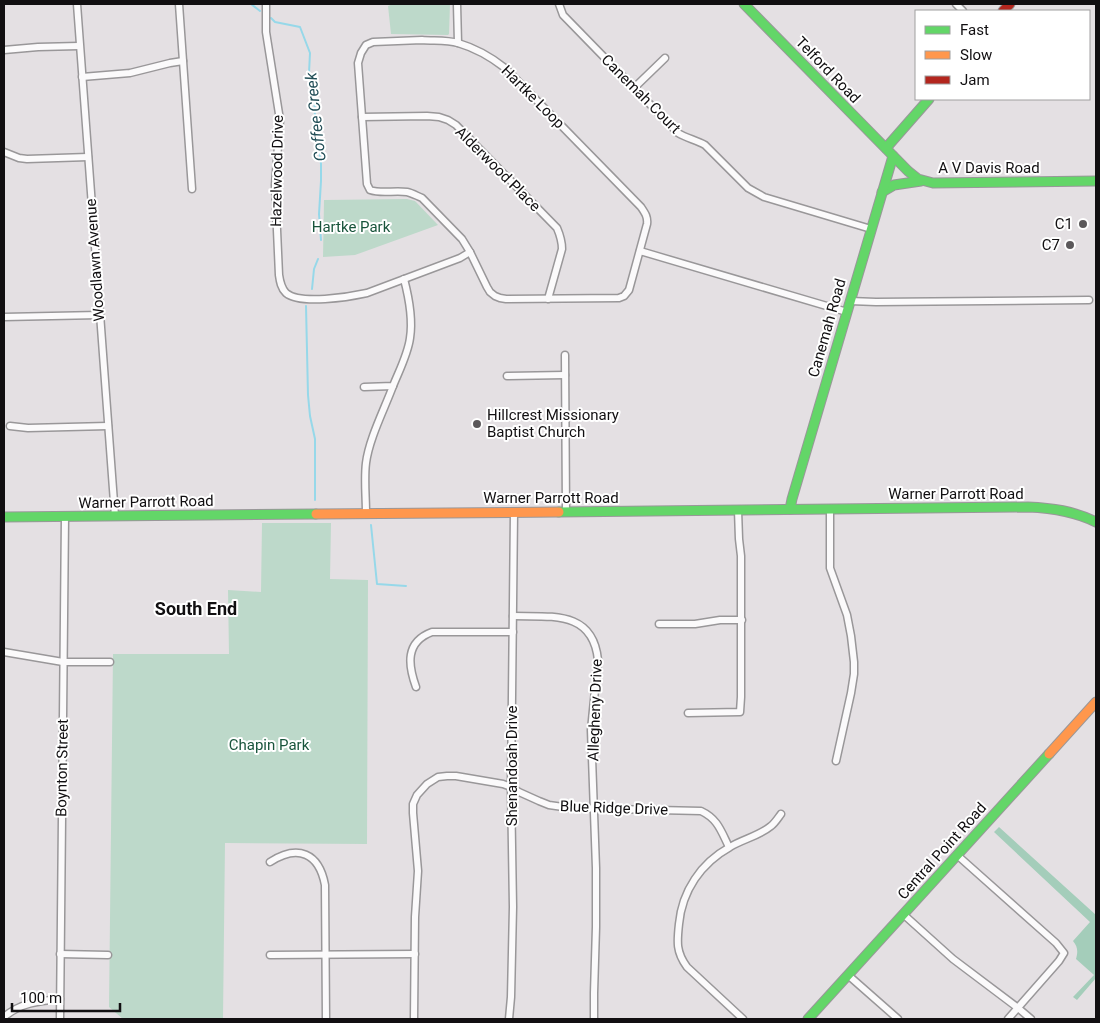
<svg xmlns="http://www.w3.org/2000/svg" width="1100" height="1023" font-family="Roboto,sans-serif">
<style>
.green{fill:#bdd9ca}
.forest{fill:#a4cdba}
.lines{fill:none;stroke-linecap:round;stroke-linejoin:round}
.stream{stroke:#96d8e9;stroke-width:2}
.street-casing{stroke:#999799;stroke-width:9}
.fast-casing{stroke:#999799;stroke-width:11}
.slow-casing{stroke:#999799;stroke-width:11}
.jam-casing{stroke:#999799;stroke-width:11}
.street{stroke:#fbfafb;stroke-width:6}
.fast{stroke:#63d668;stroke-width:9}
.slow{stroke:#ff974d;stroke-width:9}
.jam{stroke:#b3261e;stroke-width:9}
.poi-dot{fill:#5b585a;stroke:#fff;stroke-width:2}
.labels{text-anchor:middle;stroke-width:4;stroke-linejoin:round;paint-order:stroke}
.street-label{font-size:15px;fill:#110f11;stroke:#fff}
.poi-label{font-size:15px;fill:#110f11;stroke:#fff;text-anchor:end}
.park-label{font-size:15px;fill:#18543b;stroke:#fff}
.water-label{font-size:16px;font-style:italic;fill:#224e57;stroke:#fff}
.quarter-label{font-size:18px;font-weight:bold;fill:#110f11;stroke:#fff}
</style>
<rect width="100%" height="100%" fill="#e4e0e3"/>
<g class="green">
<path d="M393 4H450L449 34 448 35 391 34 388 6Z"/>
<path d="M407 199 415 201 438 225 355 255 323 257 324 200Z"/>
<path d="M262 523H331L330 579 368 580 367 844 225 843 223 1019H123L109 1007 113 654H229L228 590 261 592Z"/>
</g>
<path class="forest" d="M999 827 1096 915V978L1077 1000 1073 997 1094 975 1076 959C1078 952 1078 947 1073 941L1090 922 994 832Z"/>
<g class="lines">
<g class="stream">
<path d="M251 4 260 11"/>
<path d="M271 18 275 22 300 27 310 53 309 73 314 86 315 118 321 164V181L319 214 321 240"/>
<path d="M312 289 314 269 318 259"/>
<path d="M306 306 308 395 310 416 315 439V500"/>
<path d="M371 525 377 584 406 586"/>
</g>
<g class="street-casing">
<g id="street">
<path d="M77 4 115 516"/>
<path d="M179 4 192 189"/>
<path d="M266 4V32L280 120 275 185 279 275C280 282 281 288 286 293 300 305 349 297 367 293L460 258 470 252"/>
<path d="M457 4 458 43"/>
<path d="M559 4 563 15 678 133C686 138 696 140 705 145L748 188 764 197 871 229"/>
<path d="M956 4 963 11"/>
<path d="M422 40C434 41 447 40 458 43 475 48 491 57 505 68L641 207C645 213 648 217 647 224L629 290 624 296 619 298 506 299 500 298 495 296 490 292 487 287 470 252 462 239 422 198C417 196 412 193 407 192 394 190 382 194 370 190L367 184 358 63 361 53 366 45 373 42Z"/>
<path d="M4 50 38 47 79 46"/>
<path d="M82 77 130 73 170 63 183 61"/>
<path d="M634 88 665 58"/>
<path d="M362 117 427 116 439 117 448 120 456 125 557 228C560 235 562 241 562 249L548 299"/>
<path d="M4 152 19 158 27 159 88 157"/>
<path d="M640 251 847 312"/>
<path d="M850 301 876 302 1089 300"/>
<path d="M4 317 99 315"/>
<path d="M565 355 566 511"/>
<path d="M507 376 565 375"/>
<path d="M364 387 393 386C399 371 408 354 410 338 413 319 409 298 404 279"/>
<path d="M10 426 28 428 108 426"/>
<path d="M830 509V568L847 615 851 636 854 662V674L851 693 836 761"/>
<path d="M366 513C366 497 364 479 366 463 369 439 384 410 393 386"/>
<path d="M513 616C551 617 593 610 598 660L591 730 596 868V927L594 993V1019"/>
<path d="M659 624H695L720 620H742"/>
<path d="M4 652 63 662H110"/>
<path d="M416 687C408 665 405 642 432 632H513"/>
<path d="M688 713 740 712 741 697V556L739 539 738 510"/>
<path d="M957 855 1056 943 1064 953 1059 961 1008 1019"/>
<path d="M270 862C298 844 319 853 325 885L326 1019"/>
<path d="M903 914 953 959 1018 1008 1031 1019"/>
<path d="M60 954 108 955"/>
<path d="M270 955 415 954"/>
<path d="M848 975 898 1019"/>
<path d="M4 1017C20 1003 39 1001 60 999"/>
<path d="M60 1019 65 516"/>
<path d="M414 1019 415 917 418 871 413 813V804L417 795 427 784 438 777 447 776H456L503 784 511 787 519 792 539 801 549 805 570 808 701 811C718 819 721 831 729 847"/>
<path d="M509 1019 511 997 513 907 511 787 514 512"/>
<path d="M743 1019 687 967C676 952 677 942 679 924 682 891 701 863 730 847 743 839 759 836 771 826 775 823 778 818 781 814"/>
</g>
</g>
<g class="fast-casing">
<g id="fast">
<path d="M744 4 908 171 918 179 933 183 1096 181"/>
<path d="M886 148 929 99"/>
<path d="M882 192 894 185 921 181"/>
<path d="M790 509 792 499 893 156"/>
<path d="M559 512 1028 507C1052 508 1074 511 1096 522"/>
<path d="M4 517 316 514"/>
<path d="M808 1019 1049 754"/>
</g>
</g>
<g class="slow-casing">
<g id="slow">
<path d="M316 514 559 512"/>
<path d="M1049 754 1096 702"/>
</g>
</g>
<g class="jam-casing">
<path id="jam" d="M1003 11 1010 4"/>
</g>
<use href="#street" class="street"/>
<use href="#fast" class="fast"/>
<use href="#slow" class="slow"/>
<use href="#jam" class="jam"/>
</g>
<g class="poi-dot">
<circle cx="1083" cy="224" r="5"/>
<circle cx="1070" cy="245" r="5"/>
<circle cx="477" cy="424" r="5"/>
</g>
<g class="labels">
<g class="street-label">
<text transform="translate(828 70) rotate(46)" y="5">Telford Road</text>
<text transform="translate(641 94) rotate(45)" y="5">Canemah Court</text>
<text transform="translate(533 97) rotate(45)" y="5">Hartke Loop</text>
<text x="989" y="173">A V Davis Road</text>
<text transform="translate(498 169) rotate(45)" y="5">Alderwood Place</text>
<text transform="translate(277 171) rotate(-89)" y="5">Hazelwood Drive</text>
<text transform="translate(95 260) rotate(-94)" y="5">Woodlawn Avenue</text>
<text transform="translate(827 328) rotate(-74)" y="5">Canemah Road</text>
<text x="956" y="499">Warner Parrott Road</text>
<text x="551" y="503">Warner Parrott Road</text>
<text transform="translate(146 502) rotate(-1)" y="5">Warner Parrott Road</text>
<text transform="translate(595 710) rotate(-88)" y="5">Allegheny Drive</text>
<text transform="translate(512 766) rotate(-90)" y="5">Shenandoah Drive</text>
<text transform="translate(62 768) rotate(-89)" y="5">Boynton Street</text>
<text transform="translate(614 808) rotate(2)" y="5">Blue Ridge Drive</text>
<text transform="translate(942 851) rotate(-48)" y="5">Central Point Road</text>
</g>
<g class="poi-label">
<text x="1073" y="229">C1</text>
<text x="1060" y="250">C7</text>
<text x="487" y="420" text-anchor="start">Hillcrest Missionary<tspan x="487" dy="17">Baptist Church</tspan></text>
</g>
<g class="park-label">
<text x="351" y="232">Hartke Park</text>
<text x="269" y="750">Chapin Park</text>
</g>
<g class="water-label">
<text transform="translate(315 117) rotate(-96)" y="6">Coffee Creek</text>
</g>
<g class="quarter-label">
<text x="196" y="615">South End</text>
</g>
</g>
<rect width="1100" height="1023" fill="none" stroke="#110f11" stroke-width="10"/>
<rect x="915" y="10" width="175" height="90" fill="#ffffff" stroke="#a09fa0"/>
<rect x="925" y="26" width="25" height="8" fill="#63d668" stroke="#a09fa0"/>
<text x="960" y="35" font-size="15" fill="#110f11">Fast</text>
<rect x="925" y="51" width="25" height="8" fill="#ff974d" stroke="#a09fa0"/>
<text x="960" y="60" font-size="15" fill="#110f11">Slow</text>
<rect x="925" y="76" width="25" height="8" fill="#b3261e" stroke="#a09fa0"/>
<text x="960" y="85" font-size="15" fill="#110f11">Jam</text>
<path d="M12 1003v8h108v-8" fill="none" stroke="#110f11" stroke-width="2.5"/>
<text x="20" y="1003" font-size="15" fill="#110f11" stroke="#ffffff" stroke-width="4" paint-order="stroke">100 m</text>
</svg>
